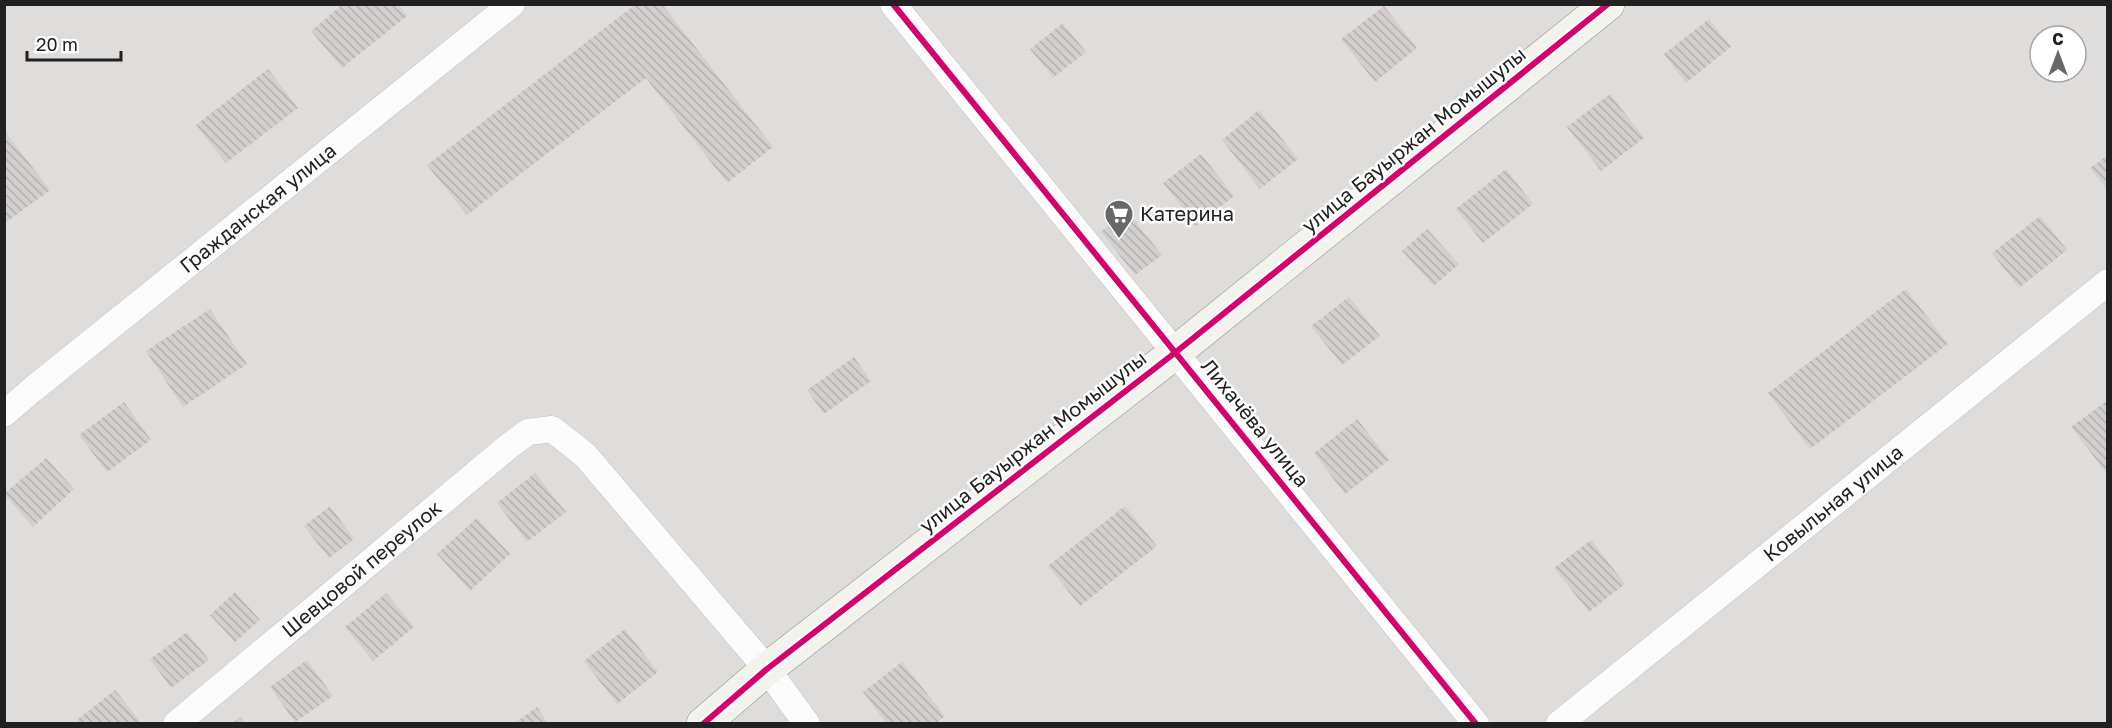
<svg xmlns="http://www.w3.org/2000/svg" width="2112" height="728" font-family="'Golos Text',sans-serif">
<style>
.residential{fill:#dedddc;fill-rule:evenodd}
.building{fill:url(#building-back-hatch)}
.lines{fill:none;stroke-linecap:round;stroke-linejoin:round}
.street-casing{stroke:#c5c4c3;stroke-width:27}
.secondary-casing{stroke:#999784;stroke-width:34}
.street{stroke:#fdfcfc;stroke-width:26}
.secondary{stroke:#f3f3ed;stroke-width:33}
.cycleway-casing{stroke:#fff;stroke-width:10}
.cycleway{stroke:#d6006c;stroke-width:6}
.labels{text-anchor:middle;stroke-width:5;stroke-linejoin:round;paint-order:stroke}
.street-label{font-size:20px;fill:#212121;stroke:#fff}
.poi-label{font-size:20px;fill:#212121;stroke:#fff;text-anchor:start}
</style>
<defs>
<pattern id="building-back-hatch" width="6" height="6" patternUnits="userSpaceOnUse" patternTransform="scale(1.5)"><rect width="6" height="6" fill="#d2cfce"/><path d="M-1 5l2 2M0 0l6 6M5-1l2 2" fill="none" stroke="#b4b1b1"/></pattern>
</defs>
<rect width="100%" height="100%" fill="#efedeb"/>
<path class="residential" d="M5 5H2107V723H5ZM2040 36H2076V72H2040Z"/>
<g class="building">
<path d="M343 4H398L407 16 342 68 311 31Z"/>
<path d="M636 4H662L773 147 727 183 646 78 467 215 427 165Z"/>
<path d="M1384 6 1417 48 1375 82 1341 39Z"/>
<path d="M1709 19 1731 47 1686 83 1664 54Z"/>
<path d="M1063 23 1086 52 1053 78 1030 49Z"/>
<path d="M268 69 298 108 226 163 196 125Z"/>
<path d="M1610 94 1644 138 1601 171 1567 127Z"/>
<path d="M1259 110 1298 159 1260 189 1222 140Z"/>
<path d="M4 130 50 190 4 224Z"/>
<path d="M1201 154 1234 196 1196 226 1163 183Z"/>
<path d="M2108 155V190L2090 168Z"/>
<path d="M1506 169 1533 204 1483 243 1456 209Z"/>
<path d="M1127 211 1162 255 1135 275 1101 232Z"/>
<path d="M2040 216 2067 250 2019 288 1992 253Z"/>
<path d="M1427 229 1459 264 1434 286 1402 251Z"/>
<path d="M1906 289 1948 344 1810 449 1768 393Z"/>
<path d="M1349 297 1380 336 1342 365 1311 326Z"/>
<path d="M210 309 247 364 183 407 146 351Z"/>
<path d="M854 357 871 381 824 414 807 390Z"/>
<path d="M2108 400V475L2071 427Z"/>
<path d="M124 402 151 440 107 472 79 435Z"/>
<path d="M1357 419 1389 460 1345 494 1314 453Z"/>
<path d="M46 458 74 489 33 527 4 494Z"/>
<path d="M535 473 566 512 527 542 497 503Z"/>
<path d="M330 506 354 539 329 558 304 526Z"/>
<path d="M1125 506 1157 546 1080 606 1048 566Z"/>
<path d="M477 518 510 554 470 591 437 554Z"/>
<path d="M1591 540 1625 584 1589 612 1554 568Z"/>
<path d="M235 592 260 620 235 642 210 615Z"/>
<path d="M386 593 414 627 373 661 345 627Z"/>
<path d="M625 629 658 672 617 704 584 661Z"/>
<path d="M187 632 209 660 171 688 150 659Z"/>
<path d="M307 660 333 696 295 722 270 687Z"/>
<path d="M902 662 945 716 935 724H887L863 692Z"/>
<path d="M115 690 140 721 136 724H79L77 720Z"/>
<path d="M537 707 548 724H513Z"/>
<path d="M240 717 245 724H231Z"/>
</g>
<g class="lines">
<g class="street-casing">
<g id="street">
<path d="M893 4 1476 724"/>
<path id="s1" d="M4 414 33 389 512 4"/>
<path id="s2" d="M176 724 509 446 528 432 552 429 585 455 767 669 807 724"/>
<path id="s3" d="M1559 724 2108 282"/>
</g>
</g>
<g class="secondary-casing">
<path id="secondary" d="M703 724 767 669 1176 352 1608 4"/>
</g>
<use href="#street" class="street"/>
<use href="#secondary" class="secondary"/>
<g class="cycleway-casing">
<g id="cycleway">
<path d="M893 4 1476 724"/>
<path d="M703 724 767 669 1176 352 1608 4"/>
</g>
</g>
<use href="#cycleway" class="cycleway"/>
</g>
<defs>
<g id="supermarket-pin" transform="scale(1.5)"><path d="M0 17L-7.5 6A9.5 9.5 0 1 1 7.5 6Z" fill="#696868" stroke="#fff"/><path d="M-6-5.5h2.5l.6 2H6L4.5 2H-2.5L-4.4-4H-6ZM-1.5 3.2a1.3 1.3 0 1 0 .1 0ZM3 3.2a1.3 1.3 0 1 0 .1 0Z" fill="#fff"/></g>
</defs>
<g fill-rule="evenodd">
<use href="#supermarket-pin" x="1119" y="214"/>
</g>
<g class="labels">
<g class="street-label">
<text transform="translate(1414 140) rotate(-39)" y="7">улица Бауыржан Момышулы</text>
<text dy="7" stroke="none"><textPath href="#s1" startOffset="327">Гражданская улица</textPath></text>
<text transform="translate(1255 423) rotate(51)" y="7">Лихачёва улица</text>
<text transform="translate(1033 442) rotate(-38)" y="7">улица Бауыржан Момышулы</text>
<text dy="7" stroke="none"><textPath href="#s3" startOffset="352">Ковыльная улица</textPath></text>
<text dy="7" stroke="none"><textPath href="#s2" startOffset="242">Шевцовой переулок</textPath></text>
</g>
<g class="poi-label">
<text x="1140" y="221">Катерина</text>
</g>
</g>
<rect width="2112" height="728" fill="none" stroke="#212121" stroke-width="12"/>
<g transform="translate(2058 54)"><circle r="28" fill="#ffffff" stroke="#a6a6a6" stroke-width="1.5"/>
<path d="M0-4.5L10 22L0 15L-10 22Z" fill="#696868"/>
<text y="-9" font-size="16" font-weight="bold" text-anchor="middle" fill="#212121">С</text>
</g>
<path d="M27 51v9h94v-9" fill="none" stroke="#212121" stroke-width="3"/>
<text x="36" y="51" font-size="18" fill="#212121" stroke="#ffffff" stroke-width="4.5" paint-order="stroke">20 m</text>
</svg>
